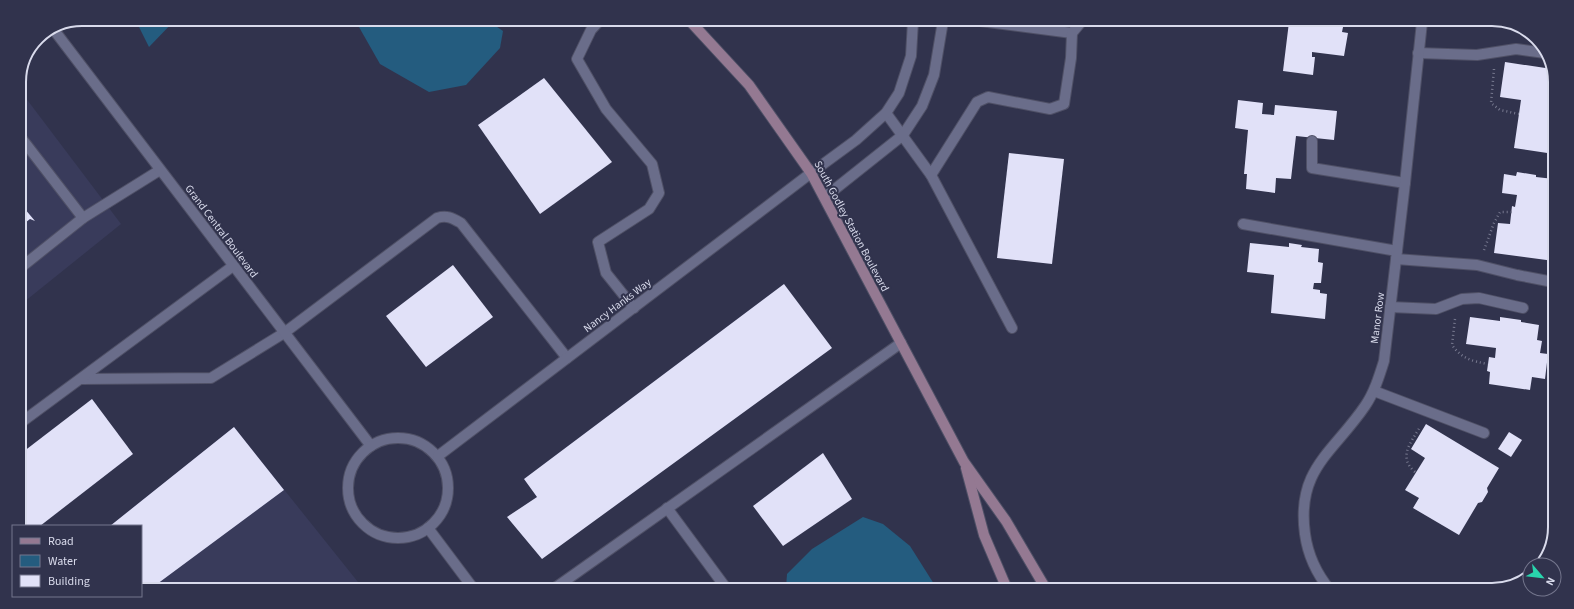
<svg xmlns="http://www.w3.org/2000/svg" width="1574" height="609" font-family="'Source Sans 3',sans-serif">
<style>
.built{fill:#393b5b}
.water{fill:#245c7f}
.building{fill:#e1e1f8}
.lines{fill:none;stroke-linecap:round;stroke-linejoin:round}
.lane-casing{stroke:#4f5066;stroke-width:12}
.street-casing{stroke:#4f5066;stroke-width:12}
.secondary-casing{stroke:#4f5066;stroke-width:12}
.path{stroke:#77798f;stroke-width:2.5;stroke-dasharray:1 3;stroke-linecap:butt}
.lane{stroke:#6a6d8a;stroke-width:10}
.street{stroke:#6a6d8a;stroke-width:10}
.secondary{stroke:#947992;stroke-width:10}
.labels{text-anchor:middle;stroke-width:4;stroke-linejoin:round;paint-order:stroke}
.street-label{font-size:11px;fill:#d9dbec;stroke:#31334d}
.rim{fill:none;stroke:#d9dbec;stroke-width:2}
</style>
<rect width="100%" height="100%" fill="#31334d"/>
<g class="built">
<path d="M19 89 121 224 19 306Z"/>
<path d="M234 427 362 587H141V526H110Z"/>
</g>
<g class="water">
<path d="M135 19H176L149 47Z"/>
<path d="M355 20H487L503 31 500 48 466 85 429 92 380 64Z"/>
<path d="M863 517 883 524 910 546 934 584 935 589 786 588 787 574 812 549Z"/>
</g>
<g class="building">
<path d="M1289 22H1344L1342 32 1348 33 1344 56 1312 52V57H1315L1313 75 1283 71Z"/>
<path d="M1505 62 1552 69 1555 77 1554 154 1514 148 1521 100 1500 97Z"/>
<path d="M544 78 612 162 540 214 478 125Z"/>
<path d="M1238 100 1263 103 1262 114 1274 115 1275 105 1337 111 1334 140 1296 136 1291 179 1276 178 1275 193 1246 189 1247 174H1244L1248 130 1235 128Z"/>
<path d="M1009 153 1064 159 1052 264 997 258Z"/>
<path d="M1517 172 1536 175V177L1554 179V261L1494 253 1498 223 1510 224 1512 206 1515 207 1517 195 1502 193 1504 174 1516 176Z"/>
<path d="M19 202 35 221 30 219 21 226 19 225Z"/>
<path d="M1250 243 1289 247V243L1302 245 1301 247 1319 249 1318 262 1323 263 1321 283H1314L1313 289 1320 290V293L1327 294 1325 319 1271 313 1274 275 1247 272Z"/>
<path d="M453 265 493 317 426 367 386 316Z"/>
<path d="M784 284 832 348 542 559 507 517 537 497 524 479Z"/>
<path d="M1470 317 1500 321V317L1521 320V322L1539 325 1537 340 1542 341 1540 353 1548 354 1545 379 1532 377 1530 390 1489 384 1490 372 1487 371 1489 357 1495 358 1496 348 1466 344Z"/>
<path d="M92 399 133 454 40 526H19V455Z"/>
<path d="M1426 424 1499 468 1487 488 1488 492 1482 502 1478 503 1459 535 1413 508 1419 498 1405 490 1425 458 1411 449Z"/>
<path d="M234 427 284 490 153 587H141V526H110Z"/>
<path d="M1509 432 1522 440 1511 457 1498 449Z"/>
<path d="M823 453 852 499 783 546 753 506Z"/>
</g>
<g class="lines">
<g class="lane-casing">
<g id="lane">
<path d="M600 20 591 30 577 59 606 109 652 164 659 193 649 209 598 242 606 273 634 308"/>
<path d="M980 21 1072 33"/>
<path d="M1418 53 1477 55 1516 49 1545 53"/>
<path d="M886 113 931 175 1012 328"/>
<path d="M19 135 83 218 19 269"/>
<path d="M1312 141V168L1405 183"/>
<path d="M811 173 856 140 886 113 899 93 911 56 913 21"/>
<path d="M931 175 977 102 988 97 1050 109 1064 104 1071 58 1072 33 1082 21"/>
<path d="M825 197 903 135 922 106 934 75 943 21"/>
<path d="M83 218 160 170"/>
<path d="M1243 224 1397 251"/>
<path d="M1396 259 1477 265 1517 275 1553 282"/>
<path d="M1390 307 1436 309 1462 299 1479 298 1523 308"/>
<path d="M81 379 211 378 284 333 437 218C447 215 452 218 461 223L567 358"/>
<path d="M1374 391 1484 433"/>
<path d="M19 424 233 266"/>
<path d="M667 508 726 588"/>
<path d="M555 588 901 343"/>
</g>
</g>
<g class="street-casing">
<g id="street">
<path d="M54 30 371 446"/>
<circle cx="398" cy="488" r="50"/>
<path d="M438 456 811 173"/>
<path d="M428 528 473 588"/>
<path d="M1330 590C1316 573 1308 556 1305 534 1296 469 1333 453 1365 406 1374 393 1379 377 1384 361L1405 183 1422 22"/>
</g>
</g>
<g class="secondary-casing">
<g id="secondary">
<path d="M689 20 749 85 811 173 964 462 1006 521 1046 589"/>
<path d="M966 468 984 535 1007 589"/>
</g>
</g>
<g class="path">
<path d="M1494 69 1491 103 1500 110 1519 114"/>
<path d="M1484 250 1494 223 1500 212H1512"/>
<path d="M1455 319 1452 345C1462 359 1472 361 1488 364"/>
<path d="M1415 472C1398 457 1410 444 1420 427"/>
</g>
<use href="#lane" class="lane"/>
<use href="#street" class="street"/>
<use href="#secondary" class="secondary"/>
</g>
<g class="labels">
<g class="street-label">
<text transform="translate(852 226) rotate(62)" y="4">South Godley Station Boulevard</text>
<text transform="translate(222 231) rotate(53)" y="4">Grand Central Boulevard</text>
<text transform="translate(617 305) rotate(-37)" y="4">Nancy Hanks Way</text>
<text transform="translate(1377 318) rotate(-83)" y="4">Manor Row</text>
</g>
</g>
<path d="M0 0H1574V609H0ZM82 26H1492A56 56 0 0 1 1548 82V527A56 56 0 0 1 1492 583H82A56 56 0 0 1 26 527V82A56 56 0 0 1 82 26Z" fill="#31334d" fill-rule="evenodd"/>
<path class="rim" d="M82 26H1492A56 56 0 0 1 1548 82V527A56 56 0 0 1 1492 583H82A56 56 0 0 1 26 527V82A56 56 0 0 1 82 26Z"/>
<rect x="12" y="525" width="130" height="72" fill="#31334d" stroke="#74768d"/>
<rect x="20" y="538" width="20" height="6" fill="#947992" stroke="#74768d"/>
<text x="48" y="545" font-size="12" fill="#d9dbec">Road</text>
<rect x="20" y="555" width="20" height="12" fill="#245c7f" stroke="#74768d"/>
<text x="48" y="565" font-size="12" fill="#d9dbec">Water</text>
<rect x="20" y="575" width="20" height="12" fill="#e1e1f8" stroke="#74768d"/>
<text x="48" y="585" font-size="12" fill="#d9dbec">Building</text>
<g transform="translate(1542 577) rotate(118)"><circle r="19" fill="#31334d" stroke="#74768d"/>
<path d="M0-3L7 15L0 10L-7 15Z" fill="#29d5ad"/>
<text y="-6" font-size="11" font-weight="bold" text-anchor="middle" fill="#d9dbec">N</text>
</g>
</svg>
